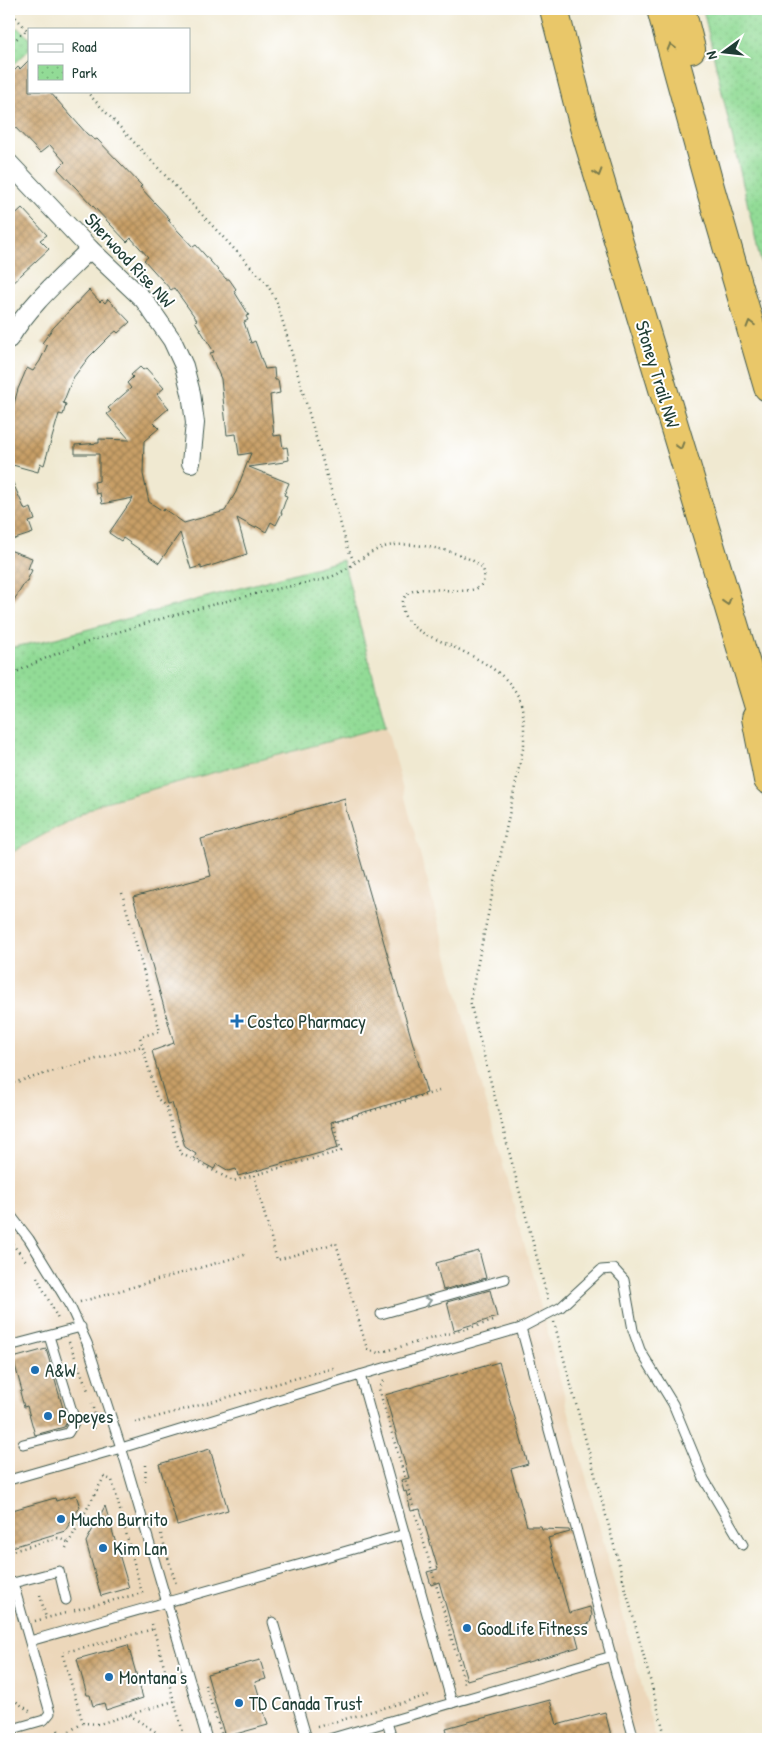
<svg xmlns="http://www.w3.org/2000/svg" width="777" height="1748" font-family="'Patrick Hand',sans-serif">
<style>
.built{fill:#ecd7ba}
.park{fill:url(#park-dots);stroke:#588c65}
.building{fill:url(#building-cross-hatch)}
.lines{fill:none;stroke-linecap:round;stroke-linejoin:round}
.service-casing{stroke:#3e574c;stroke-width:11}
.minor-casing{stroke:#3e574c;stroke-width:20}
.motorway-casing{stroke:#3e574c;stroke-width:30}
.path{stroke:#3e574c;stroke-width:2.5;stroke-dasharray:1 4;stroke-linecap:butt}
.service{stroke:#fff;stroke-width:9}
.minor{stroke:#fff;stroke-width:18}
.motorway{stroke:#e9c769;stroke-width:28}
.oneway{stroke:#7a7b4c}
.oneway2{stroke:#8f9e9a}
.poi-dot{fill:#1f6fb2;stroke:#fff;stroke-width:2}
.labels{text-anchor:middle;stroke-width:4;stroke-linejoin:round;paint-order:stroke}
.street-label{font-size:19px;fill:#1f3d34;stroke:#fff}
.poi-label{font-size:19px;fill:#1f3d34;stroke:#fff;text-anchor:start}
</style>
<defs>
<pattern id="park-dots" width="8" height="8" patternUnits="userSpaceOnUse" patternTransform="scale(1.25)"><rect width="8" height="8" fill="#92db96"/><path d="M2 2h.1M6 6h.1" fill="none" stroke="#7dbd82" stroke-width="1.8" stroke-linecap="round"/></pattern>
<pattern id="building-cross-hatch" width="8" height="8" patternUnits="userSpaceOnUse" patternTransform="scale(1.25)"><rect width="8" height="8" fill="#c89f66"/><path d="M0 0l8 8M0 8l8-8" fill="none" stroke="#a28355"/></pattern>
</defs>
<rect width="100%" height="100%" fill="#fff"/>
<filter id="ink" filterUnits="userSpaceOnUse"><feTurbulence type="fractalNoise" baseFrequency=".02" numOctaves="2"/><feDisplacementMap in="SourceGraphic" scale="10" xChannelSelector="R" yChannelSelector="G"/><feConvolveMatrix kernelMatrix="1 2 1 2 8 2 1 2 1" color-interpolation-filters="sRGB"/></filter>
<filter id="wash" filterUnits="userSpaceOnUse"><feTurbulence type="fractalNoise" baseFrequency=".0096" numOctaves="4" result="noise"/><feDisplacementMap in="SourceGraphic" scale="20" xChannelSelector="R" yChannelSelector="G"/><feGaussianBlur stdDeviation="1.12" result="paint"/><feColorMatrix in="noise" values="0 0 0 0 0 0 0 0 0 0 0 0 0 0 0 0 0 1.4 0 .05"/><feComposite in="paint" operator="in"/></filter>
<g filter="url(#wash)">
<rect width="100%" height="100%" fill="#f0e9d1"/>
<path class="built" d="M386 726 656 1739H9V854L101 803Z"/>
<g class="park">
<path d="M703 9H768V288L761 263Z"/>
<path d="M18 27 29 38V50L9 69V36Z"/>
<path d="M343 560 386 726 101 803 9 854V648L52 639Z"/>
</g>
<g id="blocks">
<g class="building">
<path d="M29 60V91H49L87 134 95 140 97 139 142 186 140 187 170 219 168 220 193 247 196 245 226 279H229L236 289 234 291 249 315 246 316 248 320 244 322 251 343 255 341 265 369 274 368 275 380H278L280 393 270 395 274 436 281 435 283 448 287 447 289 460 284 461V462L249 467 289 483 284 495 287 496 281 513H282L276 525 271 522 266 532 256 526 255 528 237 518 247 554 201 569V566L191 569 180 533 159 563 123 538 121 541 109 533 133 498 102 504 100 493 96 494 94 482 99 481V454H75V445L99 443V439L130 440 107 414 111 411 108 408 131 388 127 383 133 377 131 375 140 367 143 370 146 368 164 388 157 394 169 408 153 422 159 428 144 441 143 474 149 502 163 511 164 509 184 523 225 511 236 492 251 453 239 455 236 434 227 435 221 379 210 353 214 352 195 321 197 320 174 288 171 290 144 260 148 257 131 238 127 242 58 169 65 162 50 145 40 153 9 121V76L18 67 20 69Z"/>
<path d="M22 208 47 235 40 240 49 249 9 286V220Z"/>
<path d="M89 290 100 302 102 300 105 303 108 299 130 322 118 333 116 331 110 336 89 357 73 378 63 403 66 404 63 415 59 414 44 465 40 463 38 472 9 464V422L18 389 27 368 33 371 40 361 47 346 42 343 53 328Z"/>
<path d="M9 474 25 510 31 508 35 520 29 522 33 533 9 541Z"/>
<path d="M9 550 32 558 28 569 32 570 27 581H26L9 608Z"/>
<path d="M345 798 346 810 427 1093 331 1122 338 1148 238 1176 236 1169 229 1171 217 1164 214 1169 194 1158 196 1154 185 1147 172 1103 167 1104 152 1051 174 1043 133 897 211 876 201 839Z"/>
<path d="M479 1251 486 1278 443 1290 436 1263Z"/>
<path d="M490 1290 497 1317 454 1330 447 1302Z"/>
<path d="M46 1349 67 1422 64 1427 35 1435 27 1406 24 1407 20 1392 22 1391 13 1358Z"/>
<path d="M499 1362 528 1464 511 1469 527 1526H541L542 1529 569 1530 570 1532 548 1538 569 1613 590 1607 592 1615 590 1623 574 1628 579 1647 467 1680 439 1582 431 1585 427 1572 438 1569 420 1509 411 1511 406 1491 404 1492 401 1480 409 1478 385 1395Z"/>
<path d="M210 1449 228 1510 177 1525 159 1464Z"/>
<path d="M76 1495 80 1507 65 1531 9 1548V1511L55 1498 56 1501Z"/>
<path d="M105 1506 129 1588 101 1596 86 1542Z"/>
<path d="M128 1645 143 1698 106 1710 104 1703 93 1706 90 1695H87L77 1659Z"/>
<path d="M260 1660 266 1679 255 1682 268 1725 225 1737 207 1674Z"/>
<path d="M550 1700 557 1725 605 1712 612 1739H449L446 1728Z"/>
</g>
</g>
</g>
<g filter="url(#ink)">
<use href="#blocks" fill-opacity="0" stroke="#3e574c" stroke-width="1"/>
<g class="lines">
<g class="service-casing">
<g id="service">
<path d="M9 1213 29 1239 56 1283 71 1308 87 1343 125 1460 207 1739"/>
<path d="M381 1314 505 1279"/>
<path d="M521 1328 634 1739"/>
<path d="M9 1346 81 1327"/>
<path d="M360 1375 452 1703"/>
<path d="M23 1444 68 1433 75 1421 49 1336"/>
<path d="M9 1480 121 1448 360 1375 521 1328 561 1307 601 1270 614 1269 624 1280 633 1330 640 1350 673 1404 704 1479 743 1545"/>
<path d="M13 1583 59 1571 66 1600"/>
<path d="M9 1584 13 1583 50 1713 44 1720 9 1730"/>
<path d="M273 1622 307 1739"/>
<path d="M30 1641C155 1605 280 1571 405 1534"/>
<path d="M387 1722 392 1739"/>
<path d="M11 1729 13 1739"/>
<path d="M329 1739 612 1656"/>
</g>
</g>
<g class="minor-casing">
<g id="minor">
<path d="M9 163 90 249 144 300 172 340 184 366 191 393 195 423 191 463"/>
<path d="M9 339C30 304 61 278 90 249"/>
</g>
</g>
<g class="motorway-casing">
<g id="motorway">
<path d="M554 9 584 127 768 737"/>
<path d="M661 9 711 191 768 387"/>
<path d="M681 9 691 49"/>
<path d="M756 718 768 780"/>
</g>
</g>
<g class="path">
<path d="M9 10 29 32"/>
<path d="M9 45 27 30"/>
<path d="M86 91 267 284 276 300 284 326 347 546 354 562"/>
<path d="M9 676C57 650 105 636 157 620 195 609 233 599 272 590 289 586 306 584 324 579 349 573 362 552 388 546 412 541 458 550 478 564 483 567 485 572 484 578 481 610 395 566 403 611 405 621 415 629 425 634 454 648 503 665 518 696 525 711 524 728 524 744L470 1000 473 1014 548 1300"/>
<path d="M122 893 160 1031 140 1037 157 1098 166 1107 180 1153 233 1181 341 1151 333 1122 439 1091"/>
<path d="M9 1084 142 1046"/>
<path d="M254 1175 277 1260 336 1243 367 1349 378 1353 494 1321"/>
<path d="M9 1240 27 1262"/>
<path d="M37 1277 59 1321"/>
<path d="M80 1302 248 1254"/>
<path d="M554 1322 666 1739"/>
<path d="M69 1342 89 1393"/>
<path d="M384 1381 379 1389 465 1684"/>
<path d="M92 1403 94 1413 93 1429"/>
<path d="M135 1423 337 1367"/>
<path d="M145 1481 146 1465"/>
<path d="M161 1534 176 1584"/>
<path d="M66 1548 104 1477 112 1480 142 1593 71 1611"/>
<path d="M9 1552 58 1538 70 1543"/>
<path d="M40 1595 46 1618"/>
<path d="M35 1621 66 1613"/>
<path d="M152 1624 185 1739"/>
<path d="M205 1685 223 1739"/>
<path d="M9 1690 11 1698 31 1712"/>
<path d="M129 1715 167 1739"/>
<path d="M83 1723 62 1653 154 1629"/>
<path d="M317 1727 429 1695"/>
<path d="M58 1730 61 1736"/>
<path d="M51 1739 61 1736 83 1723 99 1724 174 1701"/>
<path d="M168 1739 183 1735"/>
<path d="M273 1739 289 1735"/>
</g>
<use href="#service" class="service"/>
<use href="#minor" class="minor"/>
<use href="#motorway" class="motorway"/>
</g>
<defs><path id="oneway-chevron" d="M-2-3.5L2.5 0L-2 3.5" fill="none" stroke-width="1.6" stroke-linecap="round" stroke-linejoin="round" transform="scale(1.25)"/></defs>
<g class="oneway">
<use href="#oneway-chevron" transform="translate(671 47) rotate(-105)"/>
<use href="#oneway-chevron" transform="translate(598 173) rotate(73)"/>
<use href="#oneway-chevron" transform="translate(750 324) rotate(-106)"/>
<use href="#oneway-chevron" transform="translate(680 446) rotate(73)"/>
<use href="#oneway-chevron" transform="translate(727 602) rotate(73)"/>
</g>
<use class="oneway2" href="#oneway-chevron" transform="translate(428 1301) rotate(-16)"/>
</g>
<g class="poi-dot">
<path d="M234.5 1013.5h5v5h5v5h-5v5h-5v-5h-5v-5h5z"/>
<circle cx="35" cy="1370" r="5"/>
<circle cx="48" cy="1416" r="5"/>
<circle cx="61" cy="1519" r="5"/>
<circle cx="103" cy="1548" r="5"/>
<circle cx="467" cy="1628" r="5"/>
<circle cx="109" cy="1677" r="5"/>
<circle cx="239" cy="1703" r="5"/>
</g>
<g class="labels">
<g class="street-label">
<text transform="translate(130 260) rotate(47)" y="7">Sherwood Rise NW</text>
<text transform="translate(658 374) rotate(73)" y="7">Stoney Trail NW</text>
</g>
<g class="poi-label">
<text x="247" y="1028">Costco Pharmacy</text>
<text x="45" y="1377">A&amp;W</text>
<text x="58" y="1423">Popeyes</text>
<text x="71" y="1526">Mucho Burrito</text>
<text x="113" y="1555">Kim Lan</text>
<text x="477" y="1635">GoodLife Fitness</text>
<text x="119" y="1684">Montana's</text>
<text x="249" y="1710">TD Canada Trust</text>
</g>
</g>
<rect width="777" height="1748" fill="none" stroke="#fff" stroke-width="30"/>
<rect x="28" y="28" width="162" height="65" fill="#ffffff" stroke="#a5b1ae"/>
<rect x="38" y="44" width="25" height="8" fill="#ffffff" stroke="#a5b1ae"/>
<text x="72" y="52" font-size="15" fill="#1f3d34">Road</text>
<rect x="38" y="65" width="25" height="15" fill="url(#park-dots)" stroke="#a5b1ae"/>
<text x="72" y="78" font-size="15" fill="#1f3d34">Park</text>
<g transform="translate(724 52) rotate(255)" stroke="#ffffff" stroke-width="4" paint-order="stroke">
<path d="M0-4L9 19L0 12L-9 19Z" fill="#1f3d34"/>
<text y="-8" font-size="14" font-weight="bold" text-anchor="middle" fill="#1f3d34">N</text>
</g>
</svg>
